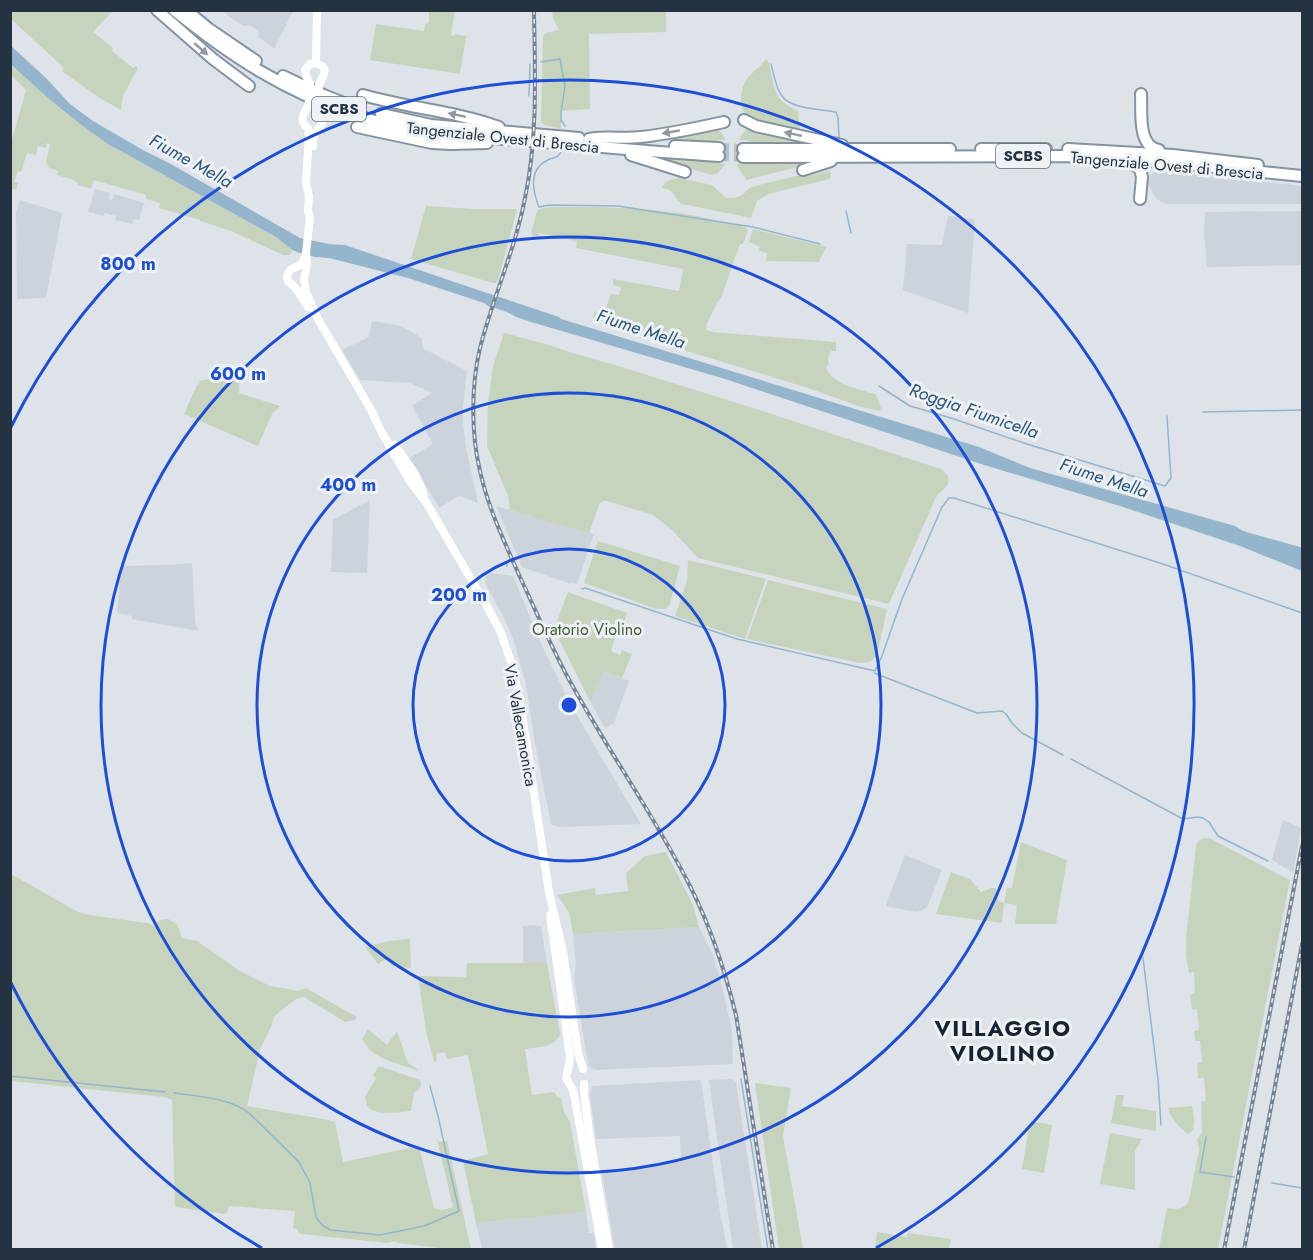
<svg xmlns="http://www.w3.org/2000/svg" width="1313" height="1260" font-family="Jost,sans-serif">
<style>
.built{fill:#ccd3db}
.green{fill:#c6d4be}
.water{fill:#95b5cd}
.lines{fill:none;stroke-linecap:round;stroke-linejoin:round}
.stream{stroke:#95b5cd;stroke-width:1.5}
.river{stroke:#95b5cd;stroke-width:9}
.trunk-tunnel{stroke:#b9c0c8;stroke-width:10;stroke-dasharray:10 5;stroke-linecap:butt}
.trunk-casing{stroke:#8492a1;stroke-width:14}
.secondary{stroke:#fff;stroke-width:8}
.trunk{stroke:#fff;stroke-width:10}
.rail-casing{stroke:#768494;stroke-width:4}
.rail{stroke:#eef2f7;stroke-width:1.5;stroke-dasharray:4.5;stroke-linecap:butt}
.secondary-bridge{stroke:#fff;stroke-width:8}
.oneway{fill:#9298a0}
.ring{fill:none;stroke:#1d4ed8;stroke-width:3}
.labels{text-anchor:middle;stroke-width:6;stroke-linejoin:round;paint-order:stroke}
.shield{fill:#eef2f7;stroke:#616c78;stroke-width:1.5}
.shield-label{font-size:15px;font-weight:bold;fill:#253242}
.street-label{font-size:16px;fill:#253242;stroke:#eef2f7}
.park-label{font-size:16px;fill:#3e5f31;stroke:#eef2f7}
.water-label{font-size:18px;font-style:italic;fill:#2b557a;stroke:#eef2f7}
.district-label{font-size:22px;font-weight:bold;letter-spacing:1.5px;fill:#182332;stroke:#eef2f7}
.centre{fill:#1d4ed8;stroke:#eef2f7;stroke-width:3}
.ring-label{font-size:18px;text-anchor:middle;font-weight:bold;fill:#1d4ed8;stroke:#eef2f7;stroke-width:6;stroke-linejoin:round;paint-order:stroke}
</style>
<rect width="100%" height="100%" fill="#dee3e9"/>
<g class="built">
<path d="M222 11H293L274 49 259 37 258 30 249 25 243 26Z"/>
<path d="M1160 169H1161V171L1302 186V204H1167L1158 200 1154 195 1148 183 1151 174Z"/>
<path d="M95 189 110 193 109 199 112 200 114 194 144 203 139 220 134 219 132 224 115 220 116 216 108 214 105 213 104 216 88 212Z"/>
<path d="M20 200 62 213 46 298 17 299 16 212Z"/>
<path d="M1302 211V265L1207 267 1204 233 1205 212Z"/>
<path d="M948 216 975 219 968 313 903 290 907 244 942 245Z"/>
<path d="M372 321 401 326 422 338V345L424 349 467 371 463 406V423L466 448 478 503 459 496 439 508 421 477V475L416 466H413L408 459 433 444 412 406 432 393 410 383 360 380 342 350 369 337Z"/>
<path d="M370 500 367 573 331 572 333 520Z"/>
<path d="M496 506 594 534 577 584 571 582V584L522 567Z"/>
<path d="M192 563 195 622 198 628V631L132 619V616L117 613 121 566 166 565Z"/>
<path d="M490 573 513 576 514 578 542 646 566 695 587 733 641 824 559 827 555 826 551 824 534 738 526 684 514 641 503 616 485 583 486 577Z"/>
<path d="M603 671 629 681 614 723 605 728 591 703Z"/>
<path d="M1283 820 1301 828 1293 873 1272 860Z"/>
<path d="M905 855 942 870 927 907 921 911 917 912 888 907 886 904Z"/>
<path d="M534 925 541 926 547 963H523V926Z"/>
<path d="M699 927 713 955 724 995 732 1031 733 1064 595 1070 590 1067 588 1064 574 978 576 965 573 934Z"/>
<path d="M732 1079 736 1083 762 1249H733L709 1080Z"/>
<path d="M701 1080 721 1220 722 1221 727 1249H615L602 1173 681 1162 680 1136 596 1139 590 1094 592 1086Z"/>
<path d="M586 1212 589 1233H593L596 1249H482L476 1223Z"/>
</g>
<g class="green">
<path d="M10 11H113L93 32 113 48 112 51 133 68 136 66 138 68 123 96 121 110 98 97 62 71 64 68 11 19Z"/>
<path d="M429 11H455L451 35 455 36V34L467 36 466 38 460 74 370 60 376 24 424 31 425 24 429 23Z"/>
<path d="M552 11H666V32L589 34 590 109 561 111V129L544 125 541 121 543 36 546 33 559 30 553 18Z"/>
<path d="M766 59 769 63C772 74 773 92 781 100 786 105 792 108 798 111L800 131C787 128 766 126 754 121 738 114 738 92 747 79 752 72 761 66 766 59Z"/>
<path d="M11 64 63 111 108 144 276 237 292 250 290 255H283L231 231 200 221V220L159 208 160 203 146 199V195L94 180 91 189 79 185 74 180 57 175 58 171 49 168 46 162 50 144 47 143 46 148 38 146 36 155 27 153 21 172 18 171 14 182 18 183 16 190 10 188 11 143 26 90 11 75Z"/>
<path d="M748 125 820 143H752L747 140H739C741 134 746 131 748 125Z"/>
<path d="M714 127 720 131 726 140H718L713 142 655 139Z"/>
<path d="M656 156 712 160 718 163 726 164 718 173 711 175 656 158Z"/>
<path d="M752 160 818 162 746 180C744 174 738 170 737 164H745Z"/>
<path d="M828 171 831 172 830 179 768 194 757 201 751 218 682 204C671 197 678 191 662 188L665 183 669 180 678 178 712 185 726 198H735L742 195 751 187 795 176H808Z"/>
<path d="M426 206 475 209H515L517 210 498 280 495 283H493L411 259Z"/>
<path d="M551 207C596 207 641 207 686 214 706 218 726 222 745 227L748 230 743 244H740L721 298 718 301 706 326 707 330 712 332 836 342V351H831L828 358 829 363 826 367C830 383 856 388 870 393L876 394 881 408 880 411 861 407 808 388 667 345 611 325H609L593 318 594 311 601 314 604 313 611 294 619 295 621 288 613 285V279L679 291 683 269 576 248 577 241 539 233 537 238 533 237 531 233 537 211 540 209Z"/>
<path d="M753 229 826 247 819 262 766 261 767 253 759 251 760 247 749 242Z"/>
<path d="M504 333 549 345 566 351 615 365 750 407 941 469C954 479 949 486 937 495L889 604 698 558 671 529 653 515 607 501H603L600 503 589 533 510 510 508 496 487 446 488 403 493 366Z"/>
<path d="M223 376H240L239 393 280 406 272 414 258 446 184 414 197 385 199 384 200 382 199 381Z"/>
<path d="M598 541 680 566 670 604 666 609H656L584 583Z"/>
<path d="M688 560 766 579 745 639 675 616 687 581Z"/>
<path d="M768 580 887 609 877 656 870 662 860 663 747 639Z"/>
<path d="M568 592 627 613 620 636 616 635 611 651 620 655 622 650 632 654 622 678 603 671 591 703 554 629Z"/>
<path d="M1205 838H1209L1290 880 1218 1249H1159L1167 1208C1176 1209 1185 1210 1189 1201L1199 1149 1197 1140 1202 1132 1201 1102 1206 1101 1204 1078H1198L1197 1064 1202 1062 1200 1041H1195L1194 1031 1199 1030 1197 1009 1192 1010 1190 995 1195 993 1194 972 1189 973 1186 956V939L1196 846 1198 841Z"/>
<path d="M1021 842 1067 860 1056 924H1015L1017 905 1004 903 1002 923 936 914 951 872 970 879 981 892 991 888H996L998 901 1004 903 1007 888H1012Z"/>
<path d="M666 852 693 905 699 927 573 934 569 912 557 895 595 888 596 895 628 891 626 873 645 856Z"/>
<path d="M11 874 78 912 89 915 147 923 154 926 160 920 168 919 177 924 182 938 197 941 240 971 270 986 289 989 297 991 306 988 357 1017 355 1020 345 1022 304 997 296 999 279 1012 274 1017 271 1027 260 1050 247 1106 324 1119 335 1122 343 1162 419 1146 434 1208 442 1210 453 1207 437 1139 440 1142 447 1141 471 1249 439 1248 397 1243 396 1241 387 1243 301 1234 299 1233 297 1229 293 1228 295 1211 229 1206 227 1212 225 1214 175 1207 172 1100 164 1097 11 1081Z"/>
<path d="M410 939 411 968 392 966 385 959 378 964 365 947 389 941Z"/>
<path d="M467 963H547L560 1034C555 1048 538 1047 525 1049L532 1095 554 1092 557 1097 561 1098 564 1112 570 1122 586 1212 476 1223 463 1161 488 1154 468 1055 447 1059 445 1052 436 1054 437 1061 434 1062 426 1031 418 976 466 977Z"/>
<path d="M368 1029 387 1045 397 1031 408 1063 416 1068 418 1071C407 1067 380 1059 371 1051 367 1048 366 1043 362 1039Z"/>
<path d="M379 1066 420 1080 421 1086 418 1090 414 1093 411 1111C402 1112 380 1115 372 1110 367 1108 366 1102 365 1097L376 1078 373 1075Z"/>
<path d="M755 1083 791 1088 783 1136 803 1249H779Z"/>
<path d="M1116 1095H1124L1122 1106 1156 1111V1131L1111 1123Z"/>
<path d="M1192 1106C1193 1115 1198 1129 1188 1134 1181 1129 1169 1117 1168 1108Z"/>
<path d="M1030 1121 1052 1125 1044 1173 1022 1169Z"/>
<path d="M1110 1133 1142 1139 1135 1151V1190L1100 1184Z"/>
<path d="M877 1232 907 1237 908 1233 951 1239 949 1249H875Z"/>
</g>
<path class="water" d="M10 45 45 77 70 104 93 121 143 150 169 163 300 238 329 244 345 245 493 295 502 304 530 311 543 316 558 318 979 447 1030 468 1235 526 1243 531 1300 547 1302 548V571L1240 546 1120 506 981 464 725 379 531 322 516 317 507 312 488 306 484 303 408 278 329 258 315 257 303 254 292 250 276 237 108 144C73 120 41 93 11 64Z"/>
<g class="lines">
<g class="stream">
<path d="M541 62 560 59 565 86 561 113V120L565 126"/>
<path d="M771 64C774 74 775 87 782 96 791 109 820 109 836 112L838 118 839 138"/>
<path d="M529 96 530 64"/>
<path d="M562 151C556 160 554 156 546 161 528 171 533 192 539 207L550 205 618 206 753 227 820 244"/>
<path d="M846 211 851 233"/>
<path d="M879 386 910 406 951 418 1027 444 1165 486 1171 478 1167 416"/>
<path d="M1203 412 1302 410"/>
<path d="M506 563 507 566"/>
<path d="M582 589 585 588 737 639 875 671 882 656 902 599 942 507 949 498H954L1163 564 1302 613"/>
<path d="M874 673 977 713 1002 711 1006 714 1012 723 1022 733 1063 755"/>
<path d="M1071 759 1183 819 1198 817 1203 818 1209 822 1218 836 1268 861"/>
<path d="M1143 958 1158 1079 1161 1125"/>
<path d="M10 1076 165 1092"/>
<path d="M741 1079 768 1250"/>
<path d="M430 1086 438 1116 459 1211"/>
<path d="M174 1093C197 1096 231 1098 249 1113L299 1162 310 1183 316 1217 322 1225 330 1230 380 1235 424 1226 459 1211"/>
<path d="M1206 1137 1200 1172 1234 1177"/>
<path d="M1272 1183 1302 1188"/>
</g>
<path class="river" d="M488 298 557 321"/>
<g class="trunk-tunnel">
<path d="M719 148 743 149"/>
<path d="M719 156 743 157"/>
</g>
<g class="trunk-casing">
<g id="trunk">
<path d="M157 10 213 59 249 86"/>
<path d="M174 10C232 57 286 92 358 116 413 134 471 136 528 141 592 146 655 152 719 156"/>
<path d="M186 10 209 29 256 61"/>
<path d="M283 76 321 94 351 106"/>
<path d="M1141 94C1142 112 1137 146 1159 150"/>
<path d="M363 95C408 108 455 111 499 127"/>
<path d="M381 114 431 125 579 138"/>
<path d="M744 120 756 126 842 145"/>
<path d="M357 127 432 143 451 144 487 143"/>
<path d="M589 139C607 136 622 139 641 137 668 134 697 128 724 122"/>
<path d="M675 146 719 148"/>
<path d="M743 149H950"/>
<path d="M981 149H1046"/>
<path d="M1068 149 1173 155 1258 165"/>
<path d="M631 155 685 172"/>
<path d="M743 157 1064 156 1165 162 1302 176"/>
<path d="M1128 161 1140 169 1142 177 1140 199"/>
<path d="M803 170 831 161"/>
</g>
</g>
<g class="secondary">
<path d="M316 63 317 10"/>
<path d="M316 63C332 69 321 76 319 86"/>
<path d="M310 84 306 76 305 70 310 64 316 63"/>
<path d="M309 102C307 113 296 118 308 128L309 135 306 184 309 196 308 211 310 217 306 253 307 265 304 280 306 292 318 319 374 415"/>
<path d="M313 146C313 140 314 134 317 130 320 125 322 126 323 120 323 115 318 111 317 105"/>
<path d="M306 253C303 263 301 266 291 269L287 276 288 281 295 287 308 307"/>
<path d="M371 410 381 431 411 483 426 502 489 610 501 633 513 668 522 714 549 892 563 952 578 1053 583 1069"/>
<path d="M395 445C406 460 419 478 424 496"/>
<path d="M550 915 570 1057 569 1065 566 1078 573 1090 575 1099 602 1250"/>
<path d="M584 1084V1093L590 1138 609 1250"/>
</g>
<use href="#trunk" class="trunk"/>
<g class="rail-casing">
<g id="rail">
<path d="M534 10C535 73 538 136 525 198 515 250 493 297 480 348 471 386 471 433 480 471 488 508 505 543 520 577 535 609 549 642 566 674 605 747 654 814 691 888 711 928 725 971 736 1015L773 1250"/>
<path d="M1224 1250 1302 846"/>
<path d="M1244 1250 1302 944"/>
</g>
</g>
<use href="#rail" class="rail"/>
<g class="secondary-bridge">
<path d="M309 102 310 84"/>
<path d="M317 105 319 86"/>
</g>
</g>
<defs><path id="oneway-solid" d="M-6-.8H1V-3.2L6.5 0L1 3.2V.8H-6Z" transform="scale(1.5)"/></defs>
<g class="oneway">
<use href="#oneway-solid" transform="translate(201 49) rotate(41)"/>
<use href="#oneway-solid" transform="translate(457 115) rotate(-168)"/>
<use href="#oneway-solid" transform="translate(671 132) rotate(170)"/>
<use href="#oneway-solid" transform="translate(793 134) rotate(-168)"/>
</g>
<g class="ring">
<circle cx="569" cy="705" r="156"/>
<circle cx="569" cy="705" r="312"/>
<circle cx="569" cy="705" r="468"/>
<path d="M262 1248A624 624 0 0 1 11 983M11 427A624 624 0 1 1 876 1248"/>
</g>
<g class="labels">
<g class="shield">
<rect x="312" y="97" width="54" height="24" rx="4.5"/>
<rect x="996" y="144" width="54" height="24" rx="4.5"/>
</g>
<g class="shield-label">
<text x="339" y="114">SCBS</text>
<text x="1023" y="161">SCBS</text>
</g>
<g class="street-label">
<text transform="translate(503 137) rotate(6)" y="6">Tangenziale Ovest di Brescia</text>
<text transform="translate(1167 165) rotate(5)" y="6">Tangenziale Ovest di Brescia</text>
<text transform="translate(521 725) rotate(80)" y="6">Via Vallecamonica</text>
</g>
<g class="park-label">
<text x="587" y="635">Oratorio Violino</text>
</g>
<g class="water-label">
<text transform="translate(191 161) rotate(29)" y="6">Fiume Mella</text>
<text transform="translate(641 329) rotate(18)" y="6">Fiume Mella</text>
<text transform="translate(974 411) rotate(19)" y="6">Roggia Fiumicella</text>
<text transform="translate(1104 478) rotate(18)" y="6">Fiume Mella</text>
</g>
<g class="district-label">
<text x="1003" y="1036">VILLAGGIO<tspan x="1003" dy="25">VIOLINO</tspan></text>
</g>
</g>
<circle cx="569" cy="705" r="9" class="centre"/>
<g class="ring-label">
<text x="128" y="270">800 m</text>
<text x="238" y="380">600 m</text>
<text x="348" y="491">400 m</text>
<text x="459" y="601">200 m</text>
</g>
<rect width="1313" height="1260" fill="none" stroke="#253242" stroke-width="24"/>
</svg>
